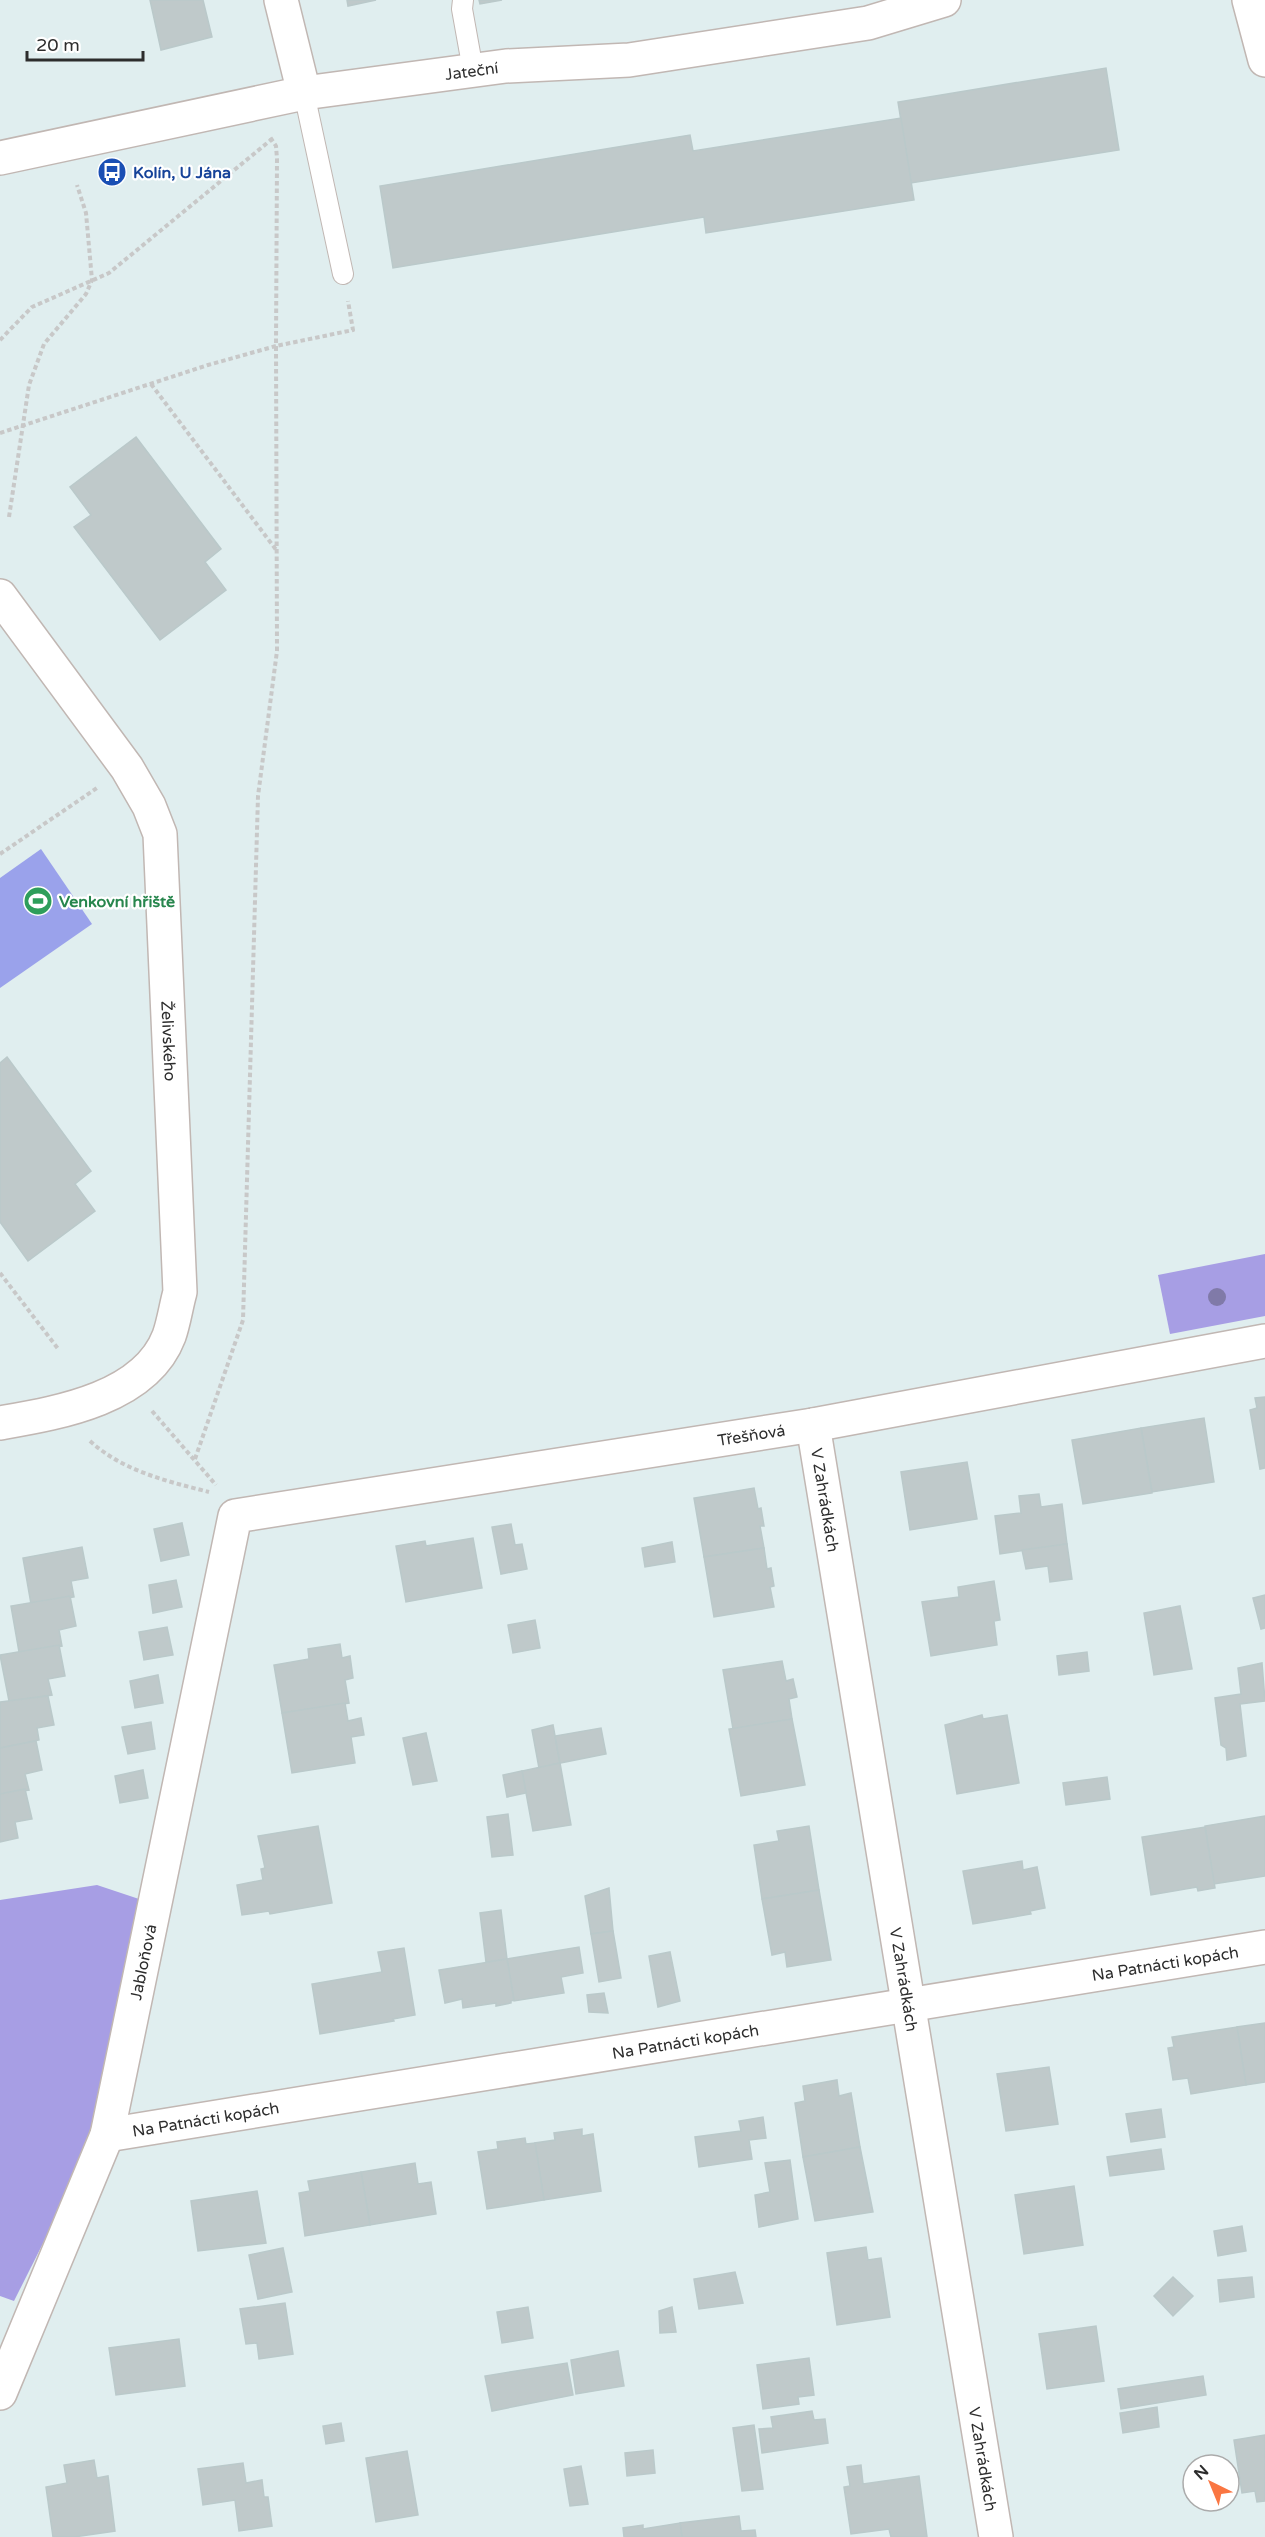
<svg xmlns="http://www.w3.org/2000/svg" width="1265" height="2537" font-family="'Varela Round',sans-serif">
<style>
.green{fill:#a79ee4}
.pitch{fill:#9aa2eb}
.building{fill:#bfc9ca;stroke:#bac9ca;stroke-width:1.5}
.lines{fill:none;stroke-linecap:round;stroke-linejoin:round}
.service-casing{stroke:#c1b7b3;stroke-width:22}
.minor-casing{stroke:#c1b7b3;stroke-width:36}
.secondary-casing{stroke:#c1b7b3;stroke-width:36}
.path{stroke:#c8c8c8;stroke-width:4;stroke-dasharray:4.5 3;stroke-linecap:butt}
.service{stroke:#fff;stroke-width:20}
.minor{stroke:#fff;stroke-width:33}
.secondary{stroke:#fff;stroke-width:33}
.tree{fill:#807aa8}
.labels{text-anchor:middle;stroke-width:4.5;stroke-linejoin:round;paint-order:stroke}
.street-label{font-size:16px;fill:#2d2d2d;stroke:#fff}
.transit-label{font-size:16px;font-weight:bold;fill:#164399;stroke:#fff;text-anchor:start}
.leisure-label{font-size:16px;font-weight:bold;fill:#27864d;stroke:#fff;text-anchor:start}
</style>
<rect width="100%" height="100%" fill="#e0eeef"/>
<g class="green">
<path d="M1265 1254V1316L1170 1334 1158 1275Z"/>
<path d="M97 1885 139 1899 103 2124 14 2301 0 2296V1900Z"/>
</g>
<path class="pitch" d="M41 849 92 924 0 988V878Z"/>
<g class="building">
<path d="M150 0H203L212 37 161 50Z"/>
<path d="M347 0H376L348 6Z"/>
<path d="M479 0H502L480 4Z"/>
<path d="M1106 68 1119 150 911 183 898 102Z"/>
<path d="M901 118 914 200 706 233 704 217 393 268 380 186 690 135 693 151Z"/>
<path d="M136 437 221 549 205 562 226 590 160 640 74 527 91 515 70 487Z"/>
<path d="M7 1057 91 1171 75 1184 95 1211 28 1261 0 1222V1063Z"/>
<path d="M1265 1397V1468L1260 1469 1250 1410 1257 1408 1255 1398Z"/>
<path d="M1204 1418 1214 1482 1152 1492 1141 1428Z"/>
<path d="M1141 1428 1152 1493 1083 1504 1072 1440Z"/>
<path d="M967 1462 977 1519 910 1530 901 1472Z"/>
<path d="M754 1488 758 1509 761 1508 764 1526H760L764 1548 704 1557 694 1498Z"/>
<path d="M1039 1494 1041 1507 1062 1504 1067 1544 1000 1554 995 1516 1021 1513 1019 1496Z"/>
<path d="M182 1523 189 1555 161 1561 154 1529Z"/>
<path d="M511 1524 515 1545 522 1544 527 1569 501 1574 492 1527Z"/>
<path d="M473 1538 482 1588 406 1602 396 1546 425 1541 426 1546Z"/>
<path d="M672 1542 675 1562 645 1567 642 1548Z"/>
<path d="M1067 1544 1072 1579 1050 1582 1048 1566 1026 1569 1022 1550Z"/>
<path d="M82 1547 88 1578 71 1581 74 1597 31 1604 23 1558Z"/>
<path d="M764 1548 767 1569 771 1568 774 1586 770 1587 774 1607 714 1617 704 1557Z"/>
<path d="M176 1580 182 1607 153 1613 149 1585Z"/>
<path d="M994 1581 1000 1620 994 1621 997 1645 931 1656 922 1602 959 1597 958 1587Z"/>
<path d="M1265 1595V1628L1261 1629 1253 1598Z"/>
<path d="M70 1596 76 1626 59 1630 62 1646 19 1652 11 1606Z"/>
<path d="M1180 1606 1192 1669 1154 1675 1144 1613Z"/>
<path d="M535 1620 540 1648 513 1653 508 1625Z"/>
<path d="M167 1627 173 1655 144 1660 139 1632Z"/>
<path d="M340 1644 342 1658 350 1656 353 1678 345 1680 349 1703 282 1713 274 1665 309 1659 308 1649Z"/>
<path d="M59 1645 65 1676 48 1679 52 1695 9 1701 0 1655Z"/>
<path d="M1087 1652 1089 1671 1059 1675 1057 1656Z"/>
<path d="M782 1661 786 1681 793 1679 797 1697 789 1699 792 1719 733 1729 723 1670Z"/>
<path d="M1262 1663 1265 1701 1240 1704 1246 1756 1227 1760 1226 1748 1221 1745 1215 1698 1241 1694 1238 1668Z"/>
<path d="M158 1675 163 1703 135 1708 130 1681Z"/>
<path d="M48 1696 54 1725 37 1728 39 1740 0 1748V1702Z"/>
<path d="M345 1703 348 1721 361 1718 364 1735 351 1737 355 1763 292 1773 282 1713Z"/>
<path d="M982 1715 983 1719 1007 1715 1019 1783 957 1794 945 1725Z"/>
<path d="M792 1719 805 1785 741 1796 729 1729Z"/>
<path d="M151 1722 155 1749 128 1754 122 1727Z"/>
<path d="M553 1725 560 1763 539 1768 532 1730Z"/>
<path d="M601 1728 606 1754 560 1763 555 1736Z"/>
<path d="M426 1733 437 1781 413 1785 403 1738Z"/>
<path d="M36 1741 42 1770 25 1774 29 1790 0 1794V1748Z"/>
<path d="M560 1763 571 1825 533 1831 522 1771Z"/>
<path d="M143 1770 148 1798 120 1803 115 1776Z"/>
<path d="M522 1771 526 1793 507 1797 503 1775Z"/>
<path d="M1107 1777 1110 1799 1066 1805 1063 1783Z"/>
<path d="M25 1789 32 1819 15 1822 18 1838 0 1842V1794Z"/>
<path d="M508 1814 513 1855 492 1857 487 1817Z"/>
<path d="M1265 1816V1876L1214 1884 1205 1826Z"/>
<path d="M318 1826 332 1903 270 1914 269 1911 242 1915 237 1885 263 1880 261 1869 265 1868 258 1836Z"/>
<path d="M809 1826 819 1890 762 1899 754 1845 779 1841 777 1831Z"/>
<path d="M1205 1827 1215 1888 1198 1891 1197 1887 1151 1895 1142 1837Z"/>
<path d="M1022 1861 1023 1870 1037 1867 1045 1908 1030 1911 1031 1914 973 1924 963 1871Z"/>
<path d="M609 1888 613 1931 591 1934 585 1896Z"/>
<path d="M819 1890 831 1960 787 1967 785 1952 772 1955 762 1899Z"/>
<path d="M501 1910 507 1959 486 1962 480 1913Z"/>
<path d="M613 1931 621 1978 599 1982 591 1934Z"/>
<path d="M579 1947 583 1973 561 1977 564 1993 514 2001 507 1959Z"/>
<path d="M404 1948 415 2015 393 2019 394 2021 320 2034 312 1984 382 1972 378 1952Z"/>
<path d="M670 1952 680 2001 658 2007 649 1956Z"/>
<path d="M507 1959 514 2000 511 2001V2003L496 2006V2003L463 2008 462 1999 445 2003 439 1970Z"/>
<path d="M604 1993 608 2013 589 2012 587 1995Z"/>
<path d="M1265 2023V2082L1246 2085 1237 2027Z"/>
<path d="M1237 2027 1246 2085 1191 2094 1188 2078 1173 2080 1168 2048 1174 2047 1172 2037Z"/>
<path d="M1049 2067 1058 2124 1006 2131 997 2074Z"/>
<path d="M837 2080 839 2096 851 2093 860 2147 803 2157 795 2103 805 2101 803 2086Z"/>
<path d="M1161 2109 1165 2137 1131 2142 1126 2114Z"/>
<path d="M763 2117 766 2138 749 2140 752 2159 699 2167 695 2137 741 2131 739 2121Z"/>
<path d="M582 2129V2136L593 2134 601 2191 544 2200 535 2143 555 2140 554 2133Z"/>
<path d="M525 2138 526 2144 535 2143 544 2200 487 2209 478 2152 498 2149 497 2142Z"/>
<path d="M860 2147 873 2212 815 2221 803 2157Z"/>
<path d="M1161 2149 1164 2169 1110 2176 1107 2157Z"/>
<path d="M790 2160 798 2219 759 2227 755 2195 770 2192 765 2163Z"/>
<path d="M415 2163 418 2184 431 2182 436 2214 370 2225 361 2172Z"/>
<path d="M361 2172 370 2225 305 2236 299 2193 310 2191 308 2181Z"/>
<path d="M1074 2186 1083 2245 1024 2254 1015 2195Z"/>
<path d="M257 2191 266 2243 198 2251 191 2201Z"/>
<path d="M1242 2226 1246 2251 1218 2256 1214 2231Z"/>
<path d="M866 2247 868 2260 881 2258 890 2317 837 2325 827 2253Z"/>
<path d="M283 2248 292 2292 258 2299 249 2255Z"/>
<path d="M735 2272 743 2303 699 2309 694 2279Z"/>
<path d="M1173 2277 1193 2296 1173 2316 1154 2296Z"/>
<path d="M1252 2277 1254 2297 1220 2302 1218 2280Z"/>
<path d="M285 2303 293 2354 259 2359 257 2343 246 2344 240 2309Z"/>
<path d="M528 2307 533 2338 502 2343 497 2312Z"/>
<path d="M672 2307 676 2332 660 2333 659 2311Z"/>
<path d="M1096 2326 1104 2381 1047 2389 1039 2334Z"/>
<path d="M179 2339 185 2386 116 2395 109 2348Z"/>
<path d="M618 2351 624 2386 576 2394 571 2360Z"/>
<path d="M809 2358 814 2395 798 2397 799 2404 763 2409 757 2365Z"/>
<path d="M567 2363 573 2395 492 2411 485 2376Z"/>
<path d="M1203 2376 1206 2395 1121 2409 1118 2389Z"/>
<path d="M1157 2407 1159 2427 1123 2433 1120 2413Z"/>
<path d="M812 2411 814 2420 825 2419 828 2443 762 2453 759 2429 773 2428 771 2417Z"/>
<path d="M341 2423 344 2441 326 2444 323 2426Z"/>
<path d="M754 2425 763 2489 742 2491 733 2428Z"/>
<path d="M1265 2435V2501L1257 2502 1255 2491 1242 2493 1234 2440Z"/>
<path d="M653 2450 655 2473 627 2476 625 2453Z"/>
<path d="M407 2451 418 2515 376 2522 366 2458Z"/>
<path d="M94 2460 97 2478 108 2476 115 2531 74 2537H53L46 2487 67 2483 64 2465Z"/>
<path d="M243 2463 246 2483 262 2480 264 2497H268L272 2526 239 2531 235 2500 203 2505 198 2469Z"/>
<path d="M861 2465 863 2484 919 2476 927 2537H891L889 2529 851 2534 844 2487 850 2486 847 2467Z"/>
<path d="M581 2466 588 2504 570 2506 564 2469Z"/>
<path d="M739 2516 741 2531 755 2530 756 2537H682L680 2523Z"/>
<path d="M680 2523 682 2537H624L623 2528 643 2525V2529Z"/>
</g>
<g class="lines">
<g class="service-casing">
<g id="service">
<path d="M463 0 462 9 473 70"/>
<path d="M304 93 343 274"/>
</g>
</g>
<g class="minor-casing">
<g id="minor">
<path d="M281 0 304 93"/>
<path id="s1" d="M0 158 304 93 506 66 629 60 868 23 944 0"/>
<path id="s2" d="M0 596 127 768 149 806 160 834 180 1292C176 1306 174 1322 169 1336 145 1399 57 1413 0 1423"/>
<path id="s3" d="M813 1425 996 2537"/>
<path id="s4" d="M107 2135 1265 1947"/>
<path id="s5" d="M0 2393 107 2135 235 1516 813 1425 1265 1341"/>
</g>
</g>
<g class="secondary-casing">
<path id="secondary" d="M1249 0 1265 60"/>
</g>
<g class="path">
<path d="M0 340 32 307 109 273 272 139"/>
<path d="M151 384 277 551"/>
<path d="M0 433 208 365 276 346 277 159 276 146 270 137"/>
<path d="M9 517 29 385 44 344 86 294 92 280 86 213 77 185"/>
<path d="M0 854 97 788"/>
<path d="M0 1273 59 1350"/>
<path d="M152 1411 216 1485"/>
<path d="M90 1441C123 1471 166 1481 209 1492"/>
<path d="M195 1459 243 1320 258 796 277 651 276 346 353 330 348 301"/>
</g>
<use href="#service" class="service"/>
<use href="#minor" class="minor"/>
<use href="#secondary" class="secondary"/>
</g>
<circle class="tree" cx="1217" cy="1297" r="9"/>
<defs>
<g id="bus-disc" transform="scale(1.5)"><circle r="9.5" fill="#1a4fb4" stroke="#fff"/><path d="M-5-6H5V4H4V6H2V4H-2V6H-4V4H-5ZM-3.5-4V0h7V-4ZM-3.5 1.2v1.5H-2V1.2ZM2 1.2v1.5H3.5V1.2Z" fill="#fff"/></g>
<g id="stadium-disc" transform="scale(1.5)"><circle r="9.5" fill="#2e9e5b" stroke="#fff"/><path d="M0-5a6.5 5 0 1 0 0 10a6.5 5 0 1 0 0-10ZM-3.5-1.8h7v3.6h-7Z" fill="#fff"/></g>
</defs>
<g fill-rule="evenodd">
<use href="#bus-disc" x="112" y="172"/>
<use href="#stadium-disc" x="38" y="901"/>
</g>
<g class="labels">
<g class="street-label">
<text dy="6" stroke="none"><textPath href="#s1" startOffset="480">Jateční</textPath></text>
<text dy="6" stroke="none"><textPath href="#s2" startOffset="495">Želivského</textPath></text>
<text dy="6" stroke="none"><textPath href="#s5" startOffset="1434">Třešňová</textPath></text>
<text dy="6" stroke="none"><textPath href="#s3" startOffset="76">V Zahrádkách</textPath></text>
<text dy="6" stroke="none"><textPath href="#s5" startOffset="456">Jabloňová</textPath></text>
<text dy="6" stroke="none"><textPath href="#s4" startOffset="1072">Na Patnácti kopách</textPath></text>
<text dy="6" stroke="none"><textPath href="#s3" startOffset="562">V Zahrádkách</textPath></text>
<text dy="6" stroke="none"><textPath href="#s4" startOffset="586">Na Patnácti kopách</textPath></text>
<text dy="6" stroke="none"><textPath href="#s4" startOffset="100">Na Patnácti kopách</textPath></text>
<text dy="6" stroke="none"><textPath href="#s3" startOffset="1048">V Zahrádkách</textPath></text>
</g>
<g class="transit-label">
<text x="133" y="178">Kolín, U Jána</text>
</g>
<g class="leisure-label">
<text x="59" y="907">Venkovní hřiště</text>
</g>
</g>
<g transform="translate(1211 2483) rotate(317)"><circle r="28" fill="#ffffff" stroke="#ababab" stroke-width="1.5"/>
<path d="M0-4.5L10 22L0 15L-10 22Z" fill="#fa7642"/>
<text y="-9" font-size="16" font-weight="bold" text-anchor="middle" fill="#2d2d2d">N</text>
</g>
<path d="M27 51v9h116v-9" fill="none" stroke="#2d2d2d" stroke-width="3"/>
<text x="36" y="51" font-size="18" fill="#2d2d2d" stroke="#ffffff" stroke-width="4.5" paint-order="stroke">20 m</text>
</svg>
